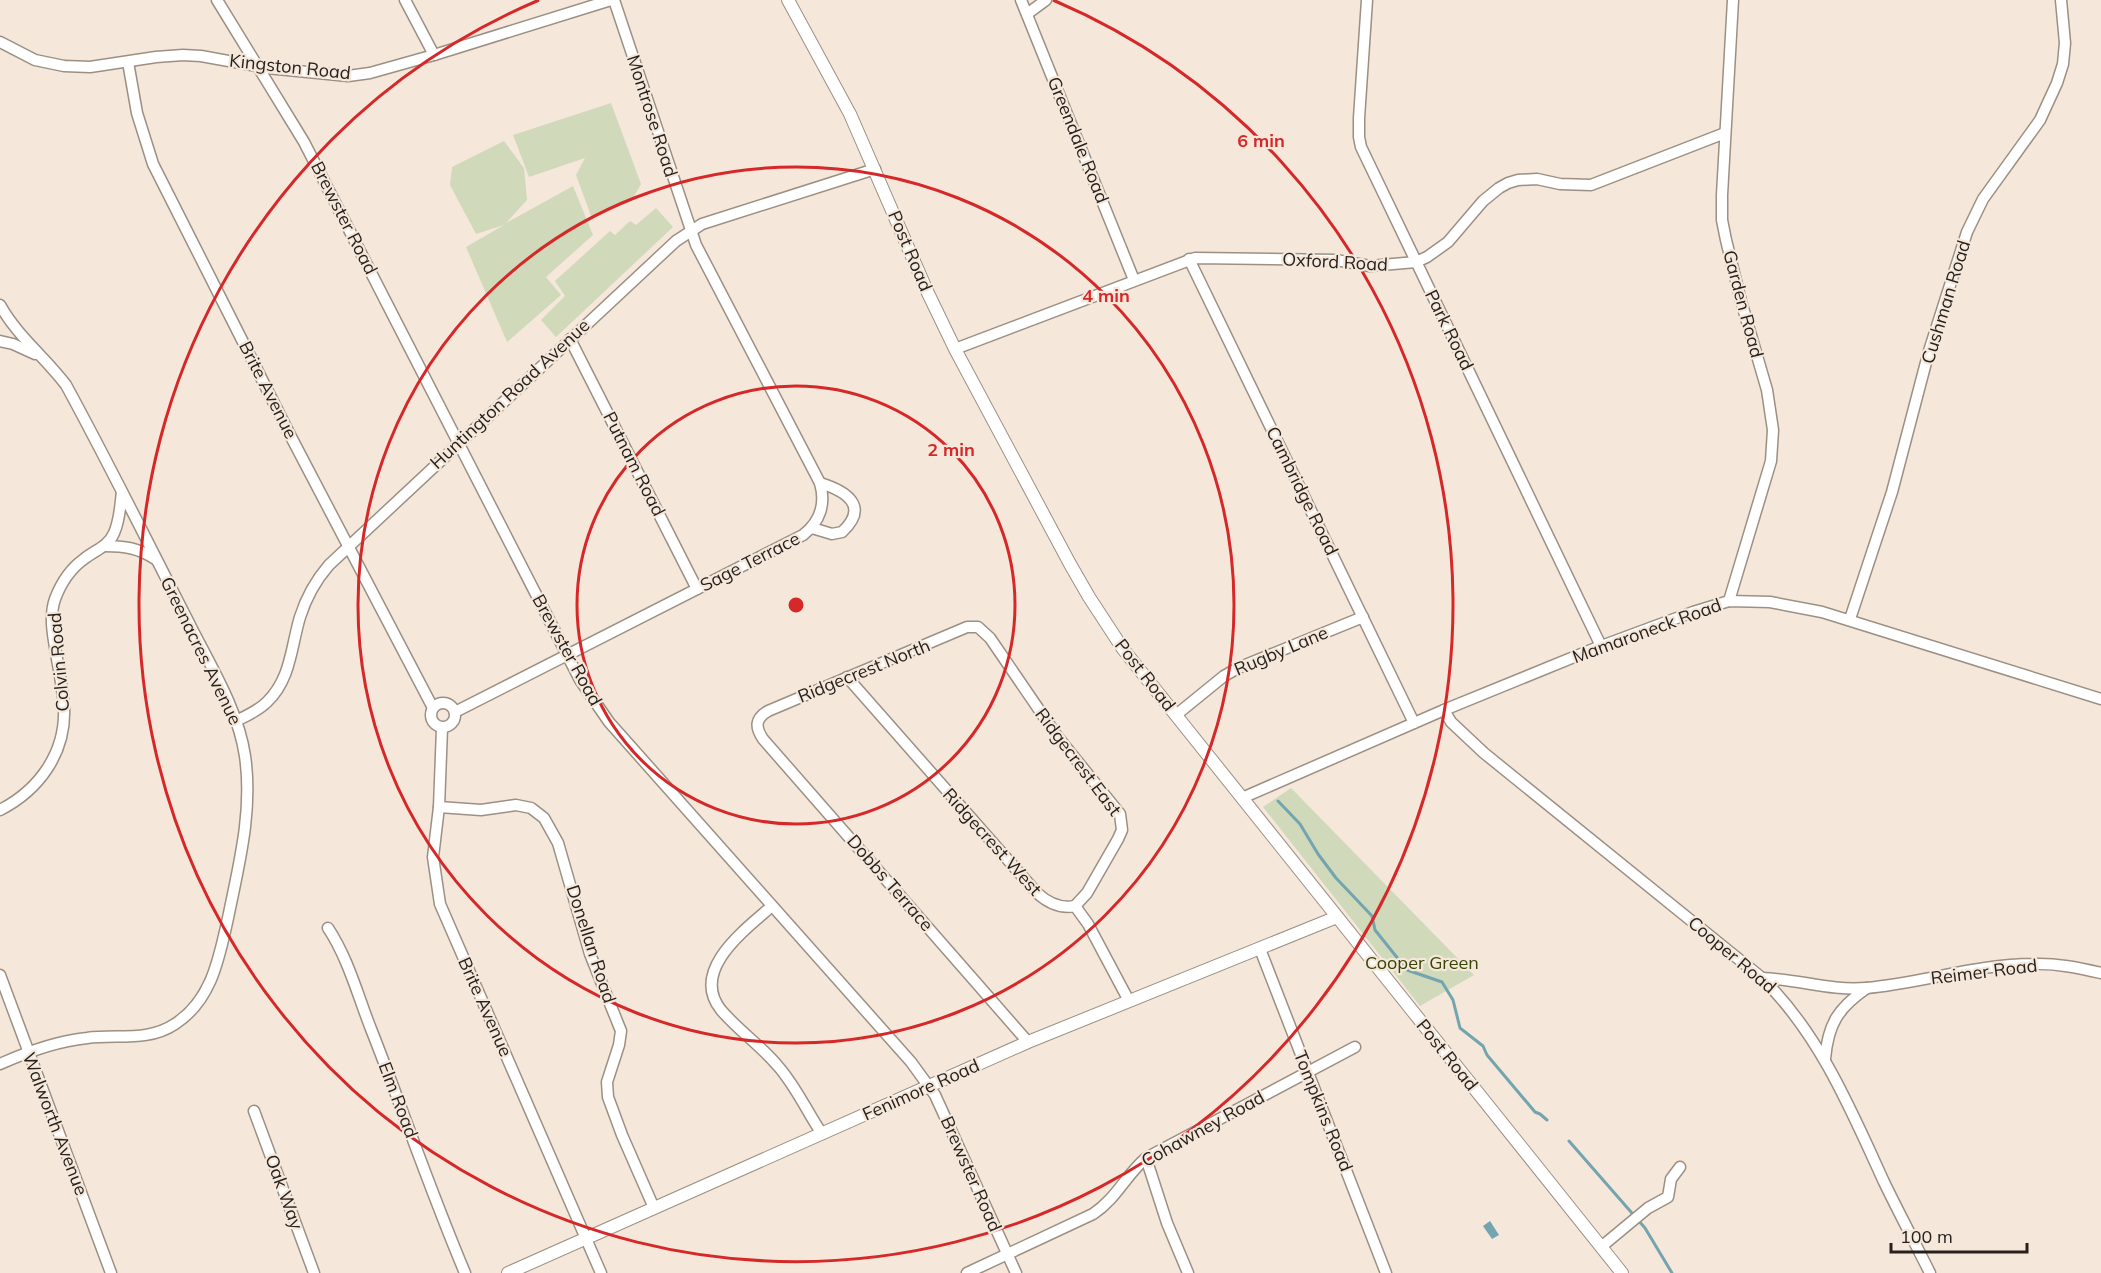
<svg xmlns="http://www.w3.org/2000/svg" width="2101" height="1273" font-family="Mulish,sans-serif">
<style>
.green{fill:#d0d9ba}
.water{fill:#73a4af}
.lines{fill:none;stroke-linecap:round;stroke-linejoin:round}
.stream{stroke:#73a4af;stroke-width:3}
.minor-casing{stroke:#9b9083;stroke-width:13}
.major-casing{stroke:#9b9083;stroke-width:14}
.minor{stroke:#fff;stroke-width:10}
.major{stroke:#fff;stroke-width:12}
.ring{fill:none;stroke:#d62828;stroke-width:3}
.labels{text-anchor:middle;stroke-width:4.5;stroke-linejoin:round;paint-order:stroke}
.street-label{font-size:18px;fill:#26211d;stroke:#f5e8db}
.park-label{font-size:18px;fill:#374403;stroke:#f5e8db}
.centre{fill:#d62828;stroke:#f5e8db;stroke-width:3}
.ring-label{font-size:18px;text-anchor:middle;font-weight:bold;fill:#d62828;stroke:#f5e8db;stroke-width:4.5;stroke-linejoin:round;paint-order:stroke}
</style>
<rect width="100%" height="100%" fill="#f5e8db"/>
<g class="green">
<path d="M611 103 641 184 633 198 591 216 576 175 585 158 529 177 513 135Z"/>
<path d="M504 141 524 168 527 200 506 223 573 186 593 235 546 277 561 295 507 342 466 247 504 225 476 234 450 185 452 167Z"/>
<path d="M656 208 673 227 556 337 541 320 565 296 555 281 610 231 615 235 630 221 636 225Z"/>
<path d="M1291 788 1474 975 1420 1006 1263 807Z"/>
</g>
<path class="water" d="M1490 1221 1499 1235 1492 1239 1483 1226Z"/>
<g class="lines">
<g class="stream">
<path d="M1278 801 1300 824 1318 854 1336 878 1372 916 1375 930 1407 970 1442 982 1453 1000 1460 1028 1483 1046 1487 1055 1535 1112 1540 1114 1547 1120"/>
<path d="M1569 1141 1645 1228 1672 1273"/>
</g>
<g class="minor-casing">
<g id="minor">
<path d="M217 0 304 142 580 680 609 722 911 1062 935 1095 1016 1273"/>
<path d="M405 0 434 55"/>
<path d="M1021 0 1134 280"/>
<path d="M1367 0 1359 118V137L1361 147 1601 646"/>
<path d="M1027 14 1046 0"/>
<path d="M0 42 35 60 64 66 90 67 156 57 183 55 201 56 267 68 348 76 370 73 434 55 611 0"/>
<path d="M128 62 137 113 153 164 289 433 433 708"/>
<path d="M1189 259 1414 723"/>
<path d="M0 305C17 336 45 357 66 385 108 462 147 541 187 619 208 662 238 708 245 756 253 811 239 864 228 918 219 958 212 1000 175 1024 148 1042 117 1034 87 1038 57 1041 27 1052 0 1064"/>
<path d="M570 339 697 589"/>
<path d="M0 341 13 344 35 354"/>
<path d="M955 349 1195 258 1336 260 1370 266 1416 262 1427 257 1448 242 1483 201 1499 188 1508 183 1518 180 1537 179 1560 184 1591 185 1725 133"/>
<path d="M812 528 832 534 842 532C870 506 846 491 820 483"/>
<path d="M105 546C124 546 139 548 155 559"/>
<path d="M1729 601 1771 461 1773 430 1767 390 1741 301 1726 240 1722 220V195L1733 0"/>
<path d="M1850 619 1892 492 1929 351 1967 232 1983 199 2040 120 2057 83 2063 64 2065 43 2061 0"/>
<path d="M847 677 1037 893C1048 903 1060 909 1075 906"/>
<circle cx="443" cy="715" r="12"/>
<path d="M1444 710 1451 722 1484 753 1762 978C1820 1035 1851 1110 1884 1182 1899 1213 1915 1243 1930 1273"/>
<path d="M455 712 803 535C820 522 826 504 820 483L696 245 614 0"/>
<path d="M1176 715 1224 676 1238 668 1363 617"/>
<path d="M236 721C246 716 258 711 267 702 291 679 291 647 300 617 306 598 316 580 329 565L676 241 702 224 875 169"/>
<path d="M442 728 439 807 433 857 440 904 601 1273"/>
<path d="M1242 798 1444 710 1596 648 1693 612 1729 601 1770 602 1822 612 2101 699"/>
<path d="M439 807 481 810 516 805 531 808 544 818 558 843 590 954 621 1031 619 1045 607 1082 608 1097 622 1135 654 1208"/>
<path d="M0 810C39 790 66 753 64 708 63 690 59 671 56 653 53 636 49 616 55 599 61 583 70 569 84 559 95 550 108 547 114 533 120 520 120 506 122 492"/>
<path d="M772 906C746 929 689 970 721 1010 738 1030 760 1045 777 1065 796 1086 807 1112 822 1134"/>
<path d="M1075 906 1088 924 1129 1001"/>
<path d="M328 928C348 958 358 996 371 1029 403 1110 431 1193 465 1273"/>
<path d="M1260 949 1386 1273"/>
<path d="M0 975 111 1273"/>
<path d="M1762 978C1798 979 1830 991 1866 988 1922 983 1977 964 2033 964 2056 963 2079 968 2101 973"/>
<path d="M1028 1042 763 739C755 727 755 719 768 711L967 627H978L990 638 1057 736 1120 814 1122 830 1118 839 1087 893 1075 906"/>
<path d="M1825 1059C1828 1024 1838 1008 1867 988"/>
<path d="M254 1111 314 1273"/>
<path d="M1146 1158 1167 1223 1188 1273"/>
<path d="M1601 1247 1648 1208 1668 1197 1671 1179 1680 1167"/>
<path d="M967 1273 1093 1214C1116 1199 1126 1175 1146 1158L1355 1047"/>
</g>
</g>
<g class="major-casing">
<g id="major">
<path d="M788 0 850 114 927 291 955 349 1070 564 1089 597 1123 649 1622 1273"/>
<path d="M508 1273 1028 1042 1337 917"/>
</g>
</g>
<use href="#minor" class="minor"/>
<use href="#major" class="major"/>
</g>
<g class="ring">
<circle cx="796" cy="605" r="219"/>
<circle cx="796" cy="605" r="438"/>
<path d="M1053 0A657 657 0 1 1 539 0"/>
</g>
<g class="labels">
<g class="street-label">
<text transform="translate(290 67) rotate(6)" y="6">Kingston Road</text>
<text transform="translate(652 116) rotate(72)" y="6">Montrose Road</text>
<text transform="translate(1078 140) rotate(68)" y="6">Greendale Road</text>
<text transform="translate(344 218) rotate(63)" y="6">Brewster Road</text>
<text transform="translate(910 251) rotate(67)" y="6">Post Road</text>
<text transform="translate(1335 262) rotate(3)" y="6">Oxford Road</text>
<text transform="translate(1946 302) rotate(-73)" y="6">Cushman Road</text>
<text transform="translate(1743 304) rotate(75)" y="6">Garden Road</text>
<text transform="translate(1449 330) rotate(64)" y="6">Park Road</text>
<text transform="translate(268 390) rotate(63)" y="6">Brite Avenue</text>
<text transform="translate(510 394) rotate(-43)" y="6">Huntington Road Avenue</text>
<text transform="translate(634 464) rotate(63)" y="6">Putnam Road</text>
<text transform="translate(1302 491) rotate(64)" y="6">Cambridge Road</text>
<text transform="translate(750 562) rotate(-27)" y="6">Sage Terrace</text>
<text transform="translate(1647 631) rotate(-20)" y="6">Mamaroneck Road</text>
<text transform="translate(567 650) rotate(61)" y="6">Brewster Road</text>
<text transform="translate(201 651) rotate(64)" y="6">Greenacres Avenue</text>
<text transform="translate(1281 651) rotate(-23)" y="6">Rugby Lane</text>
<text transform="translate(59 662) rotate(-95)" y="6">Colvin Road</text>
<text transform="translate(864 671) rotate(-22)" y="6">Ridgecrest North</text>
<text transform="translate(1145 675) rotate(52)" y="6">Post Road</text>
<text transform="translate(1078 762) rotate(53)" y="6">Ridgecrest East</text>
<text transform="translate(992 842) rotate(48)" y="6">Ridgecrest West</text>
<text transform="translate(890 883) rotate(49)" y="6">Dobbs Terrace</text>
<text transform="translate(591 944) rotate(72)" y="6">Donellan Road</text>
<text transform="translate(1732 955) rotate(40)" y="6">Cooper Road</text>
<text transform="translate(1984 972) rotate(-7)" y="6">Reimer Road</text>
<text transform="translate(485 1007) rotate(66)" y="6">Brite Avenue</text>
<text transform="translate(1447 1055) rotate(51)" y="6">Post Road</text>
<text transform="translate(921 1090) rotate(-24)" y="6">Fenimore Road</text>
<text transform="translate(398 1100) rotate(69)" y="6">Elm Road</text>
<text transform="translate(1323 1111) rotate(68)" y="6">Tompkins Road</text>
<text transform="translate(55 1124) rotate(69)" y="6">Walworth Avenue</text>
<text transform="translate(1203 1129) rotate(-29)" y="6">Cohawney Road</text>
<text transform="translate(971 1174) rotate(66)" y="6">Brewster Road</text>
<text transform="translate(284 1192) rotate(70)" y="6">Oak Way</text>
</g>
<g class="park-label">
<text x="1422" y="969">Cooper Green</text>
</g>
</g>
<circle cx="796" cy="605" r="9" class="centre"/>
<g class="ring-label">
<text x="1261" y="147">6 min</text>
<text x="1106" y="302">4 min</text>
<text x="951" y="456">2 min</text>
</g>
<path d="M1891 1243v9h136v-9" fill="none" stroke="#26211d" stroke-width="3"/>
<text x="1900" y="1243" font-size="18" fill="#26211d" stroke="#f5e8db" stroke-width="4.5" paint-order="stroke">100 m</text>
</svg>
